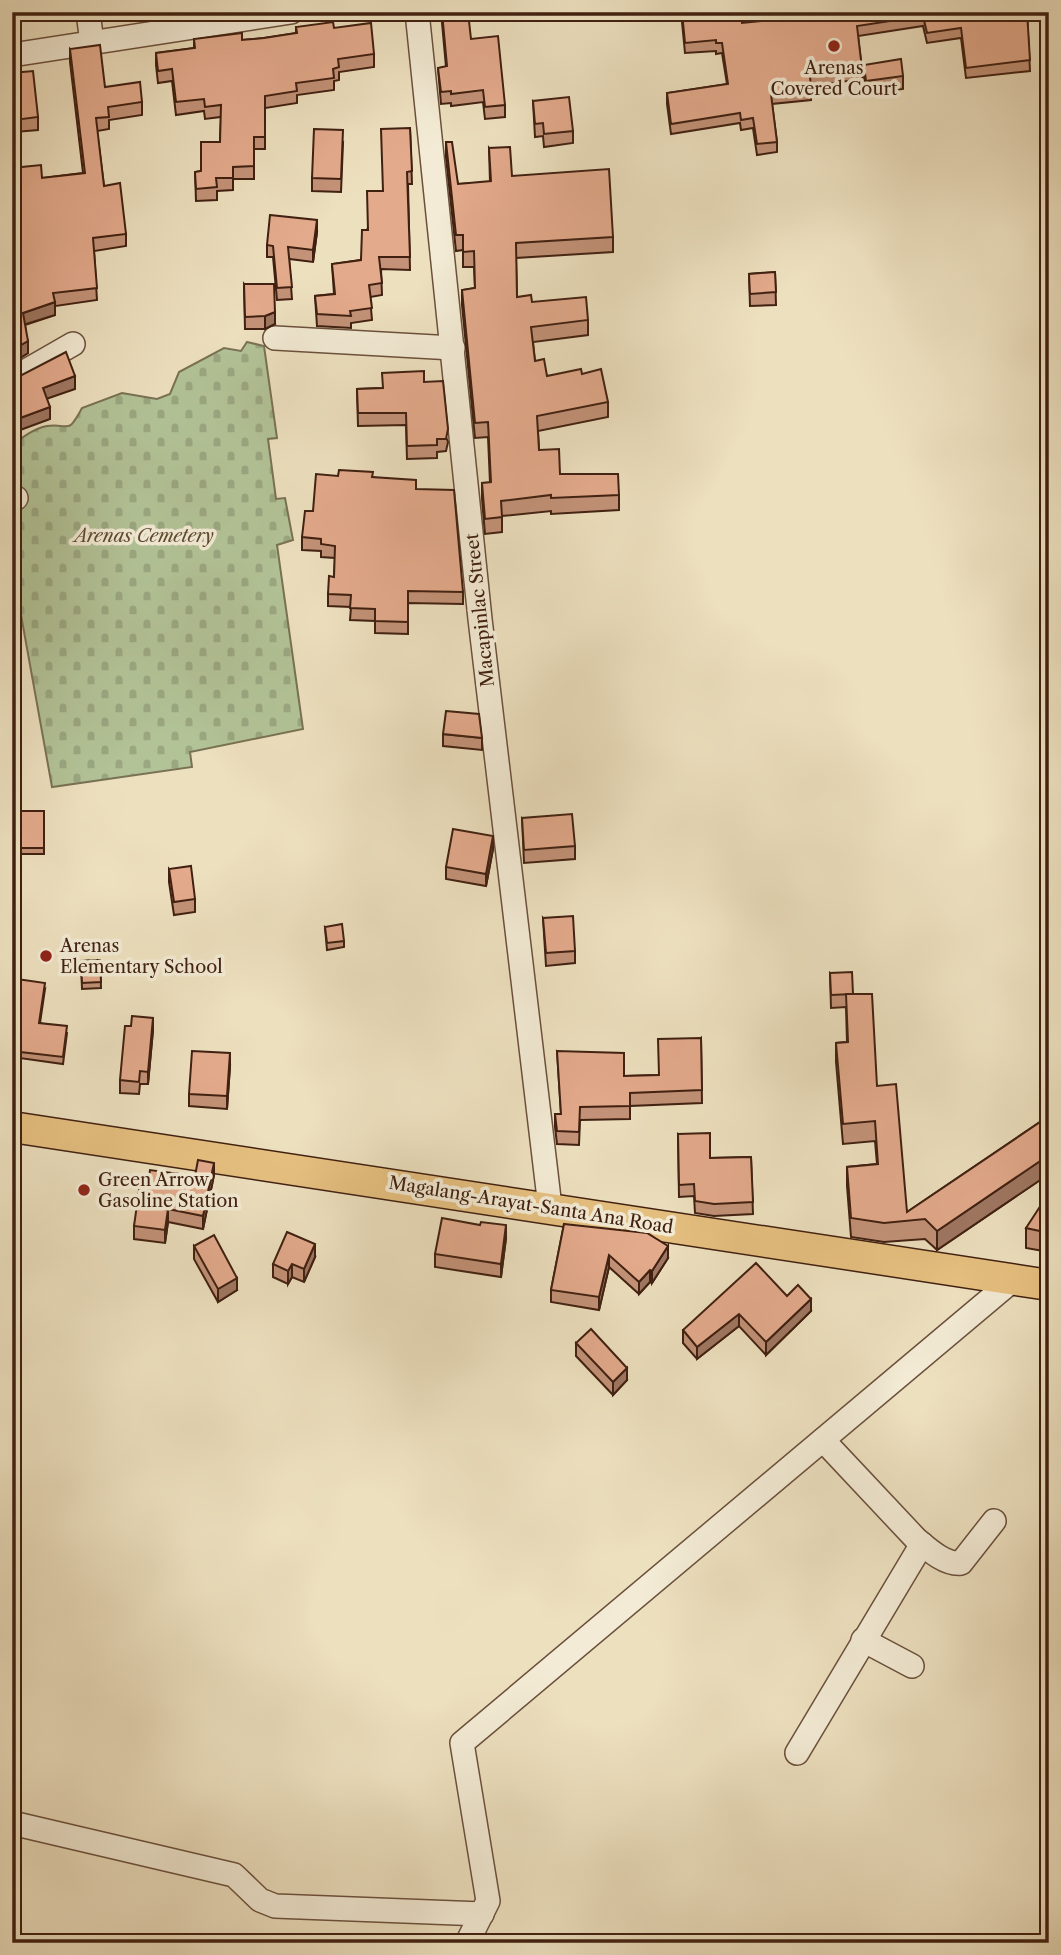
<svg xmlns="http://www.w3.org/2000/svg" width="1061" height="1955" font-family="'Libre Caslon Text',serif">
<style>
.cemetery{fill:url(#cemetery-stones);stroke:#797254;stroke-width:2}
.lines{fill:none;stroke-linecap:round;stroke-linejoin:round}
.minor-casing{stroke:#6b503c;stroke-width:26}
.major-casing{stroke:#402011;stroke-width:33}
.minor{stroke:#f3ebd5;stroke-width:23}
.major{stroke:#e6c080;stroke-width:30}
.wall{fill:#c39278;stroke:#402011;stroke-width:2}
.shaded-wall{fill:#9f7762;stroke:#402011;stroke-width:2}
.building{fill:#e3aa8c;stroke:#402011;stroke-width:2}
.poi-dot{fill:#8f2418;stroke:#f3ebd5;stroke-width:2.5}
.labels{text-anchor:middle;stroke-width:7;stroke-linejoin:round;paint-order:stroke}
.poi-label{font-size:18px;fill:#402011;stroke:#f3ebd5;text-anchor:start}
.park-label{font-size:18px;font-style:italic;fill:#5c4932;stroke:#f3ebd5}
.street-label{font-size:18px;fill:#402011;stroke:#f3ebd5}
</style>
<defs>
<pattern id="cemetery-stones" width="16" height="16" patternUnits="userSpaceOnUse" patternTransform="scale(1.75)"><rect width="16" height="16" fill="#b2c397"/><path d="M2 7V4a2 2 0 0 1 4 0v3zM10 15v-3a2 2 0 0 1 4 0v3z" fill="#9aa781"/></pattern>
</defs>
<rect width="100%" height="100%" fill="#ede0bf"/>
<filter id="stains"><feTurbulence type="fractalNoise" baseFrequency=".00286" numOctaves="4"/><feColorMatrix values="0 0 0 0 .2 0 0 0 0 .09 0 0 0 0 .02 0 0 0 .5 -.17"/></filter>
<radialGradient id="worn" r=".72"><stop offset=".6" stop-color="#630" stop-opacity="0"/><stop offset="1" stop-color="#630" stop-opacity=".3"/></radialGradient>
<path class="cemetery" d="M247 342 264 346 277 438 268 439 276 499 285 498 293 540 277 545 303 729 190 752 192 767 52 787 12 565V447C20 438 35 428 47 426 70 423 67 436 82 408L122 393 157 399 170 394 179 372 224 348 241 351Z"/>
<g class="lines">
<g class="minor-casing">
<g id="minor">
<path d="M88 12 92 43"/>
<path d="M417 12 480 619 550 1207"/>
<path d="M12 55 291 12"/>
<path d="M275 338 453 348"/>
<path d="M12 379 73 344"/>
<path d="M12 500 16 498"/>
<path d="M823 1440 916 1539C928 1549 945 1565 961 1563L994 1521"/>
<path d="M863 1640 912 1666"/>
<path d="M797 1753 922 1544"/>
<path d="M12 1823 234 1875 260 1900 275 1906 482 1914"/>
<path d="M467 1943 488 1901 462 1743 1013 1280"/>
</g>
</g>
<g class="major-casing">
<path id="major" d="M12 1127 1049 1285"/>
</g>
<use href="#minor" class="minor"/>
<use href="#major" class="major"/>
</g>
<g class="wall">
<path d="M12 12H40V16L12 17Z"/>
<path d="M103 12H125V13L103 15Z"/>
<path d="M141 12H192V13L141 21Z"/>
<path d="M441 12 471 39 505 105V117L485 119 483 102 451 106V103L441 104 438 68 446 67Z"/>
<path d="M681 12H736L742 23 806 16V12H1027L1030 71 966 78 961 38 927 43 923 26 858 36 862 69V79L811 86V100L772 104 777 142V152L757 155 753 128 741 130 740 123 671 134 667 104V93L727 84 722 53 716 54V51L685 53Z"/>
<path d="M296 27 334 28 374 54V67L339 72V80L334 81V90L297 95V103L265 108V149H254V179H233V190L217 191V200L196 201 195 172 201 171 220 142 221 117 205 119 204 111 176 115 172 81 158 83 156 65V53L194 48V39L242 40 264 38 296 33Z"/>
<path d="M70 49 105 87 142 102V115L109 120V129L97 131 104 186 126 234V246L94 251 97 300 55 306V315L25 325 28 353 12 363 15 211 12 184V168L42 178 83 173 70 62Z"/>
<path d="M864 65 903 76V89L866 94 864 77Z"/>
<path d="M12 73 38 117V130L15 132 13 112H12Z"/>
<path d="M533 101 573 131V143L544 147 543 136 535 137Z"/>
<path d="M410 128 412 184H408L410 270 381 269 382 295 370 297 372 320 351 323V328L317 326 315 296 334 294 332 264 361 260 367 230Z"/>
<path d="M446 142 458 184 490 182 489 148 512 176 613 237V252L516 258 517 297 588 320V335L533 342 535 361 547 376 582 374 608 402V417L538 431 539 450 560 474 619 495V510L551 514V511L502 516V532L485 534 482 499V483H490L488 437 475 438 462 305V290L475 288 474 267H463V250L456 251 446 157Z"/>
<path d="M343 143 341 192 312 191V178Z"/>
<path d="M317 232 313 262 289 259 292 299 277 300 273 257H267V245Z"/>
<path d="M775 272 776 305 750 306 749 274Z"/>
<path d="M244 284 275 324 265 329H245Z"/>
<path d="M424 382 448 442 446 451 437 452V458L407 459 406 425 358 426 357 389 382 388Z"/>
<path d="M373 477 416 489 463 592V604L408 603V634L375 633V621L350 620 351 607 328 606V594L334 577 335 558 321 557V551L302 550V537L313 511Z"/>
<path d="M443 734 482 738V750L443 746Z"/>
<path d="M12 775 18 811H44V854H12Z"/>
<path d="M522 818 575 846V859L524 863Z"/>
<path d="M493 849 486 886 446 879V867Z"/>
<path d="M169 869 195 899V912L174 915 169 882Z"/>
<path d="M543 918 575 951V963L546 966Z"/>
<path d="M325 927 344 941V947L327 950Z"/>
<path d="M100 960 101 988 82 989 81 961Z"/>
<path d="M830 973 853 994 877 1086 907 1212 1049 1116V1174L937 1250 925 1239 884 1242 851 1237 847 1186V1167L877 1164 875 1141 843 1144 836 1062V1043L847 1042 846 1007 831 1008Z"/>
<path d="M45 989 40 1023 67 1033 63 1064 12 1057V1019Z"/>
<path d="M153 1030 148 1084H140L139 1094 120 1093V1080Z"/>
<path d="M701 1038 702 1103 630 1106V1119L580 1120 579 1145 557 1144 555 1127V1114H561L557 1051 624 1076 659 1075Z"/>
<path d="M230 1066 227 1109 189 1106V1094Z"/>
<path d="M678 1134 710 1158 751 1157 753 1214 714 1216 695 1213 694 1196 679 1197Z"/>
<path d="M214 1175 203 1229 168 1222 165 1243 134 1239V1226L149 1177Z"/>
<path d="M1049 1206V1252L1026 1248V1228Z"/>
<path d="M564 1224 668 1258 652 1283 650 1282 639 1294 609 1267 599 1310 551 1302V1290Z"/>
<path d="M506 1238 501 1277 435 1267V1254Z"/>
<path d="M194 1246 237 1290 218 1302 194 1259Z"/>
<path d="M315 1257 304 1282 292 1277 288 1284 273 1277V1264Z"/>
<path d="M787 1296 811 1311 766 1355 739 1326 697 1359 683 1343V1330Z"/>
<path d="M576 1343 627 1380 613 1395 576 1356Z"/>
</g>
<g class="shaded-wall">
<path d="M317 220V232L313 262V250Z"/>
<path d="M55 302V315L23 325V313Z"/>
<path d="M275 312V324L265 329V316Z"/>
<path d="M28 341V353L12 363V350Z"/>
<path d="M75 376V389L43 400V388Z"/>
<path d="M50 407V419L12 433V421Z"/>
<path d="M493 836V849L486 886V874Z"/>
<path d="M153 1018V1030L148 1084V1072Z"/>
<path d="M230 1053V1066L227 1109V1096Z"/>
<path d="M1049 1155V1174L937 1250V1231Z"/>
<path d="M214 1163V1175L203 1229V1216Z"/>
<path d="M168 1209V1222L165 1243V1230Z"/>
<path d="M506 1225V1238L501 1277V1264Z"/>
<path d="M315 1244V1257L304 1282V1269Z"/>
<path d="M668 1246V1258L652 1283V1271Z"/>
<path d="M609 1255V1267L599 1310V1297Z"/>
<path d="M292 1264V1277L288 1284V1271Z"/>
<path d="M650 1270V1282L639 1294V1282Z"/>
<path d="M237 1278V1290L218 1302V1289Z"/>
<path d="M811 1299V1311L766 1355V1342Z"/>
<path d="M739 1314V1326L697 1359V1347Z"/>
<path d="M627 1368V1380L613 1395V1382Z"/>
</g>
<g class="building">
<path d="M442 12H468L471 39 498 36 505 105 485 107 483 90 451 94V91L441 92 438 68 447 66Z"/>
<path d="M682 12 741 13 742 23 807 16V12H1027L1030 60 966 68 961 28 927 33 923 16 857 26 862 69 810 76 811 89 771 94 777 142 757 144 753 118 741 120 740 113 671 124 667 93 728 84 722 43H716V40L685 43Z"/>
<path d="M333 22 334 28 371 23 374 54 338 59 339 67 333 69 334 78 296 83 297 91 265 96V137H254V166L233 167V178H216L217 187 196 189 195 172 201 171V142H220L221 105 205 107 204 99 176 102 172 69 158 71 156 53 195 48 194 39 242 33V40L264 38 297 33 296 27Z"/>
<path d="M100 45 105 87 140 82 142 102 108 107 109 117 96 118 104 186 120 183 126 234 93 238 97 288 53 293 55 302 23 313 28 341 12 350V211H17L12 168 41 165 42 178 85 173 70 49Z"/>
<path d="M901 59 903 76 866 81 864 65Z"/>
<path d="M33 71 38 117 15 120 13 100H12V73Z"/>
<path d="M569 97 573 131 544 134 543 123 535 124 533 101Z"/>
<path d="M410 128 412 171 407 172 410 257H379L382 283 369 285 372 308 350 311 351 316 317 314 315 296 335 294 332 264 361 260 362 230H368L367 191H383L381 129Z"/>
<path d="M314 129 343 130 341 179 312 178Z"/>
<path d="M446 142H452L458 184 491 181 489 148 510 147 512 176 609 169 613 237 516 243 517 297 531 295 532 302 586 297 588 320 531 327 535 361 544 359 547 376 581 369 582 374 601 369 608 402 537 416 539 450 559 449 560 474H618L619 495 551 498V495L501 501 502 517 485 519 482 483 491 482 488 422 475 423 462 290 475 288 474 251 463 252V235H456Z"/>
<path d="M270 215 317 220 313 250 288 247 292 287 277 288 273 246 267 245Z"/>
<path d="M775 272 776 292 750 294 749 274Z"/>
<path d="M244 284H274L275 312 265 316 245 317Z"/>
<path d="M66 352 75 376 43 388 50 407 12 421V380Z"/>
<path d="M424 371V382L443 381 448 429 446 439H437V445L407 446 406 413H358L357 389 383 388 382 373Z"/>
<path d="M339 470 373 472 372 477 416 480V489L454 490 463 592 408 591V622L375 621V609L350 608 351 595 328 594 329 576 334 577 335 546 321 544V539L302 537 305 511H313L316 474 338 476Z"/>
<path d="M446 711 479 714 482 738 443 734Z"/>
<path d="M12 775 18 811H44V848H12Z"/>
<path d="M572 814 575 846 524 850 522 818Z"/>
<path d="M453 829 493 836 486 874 446 867Z"/>
<path d="M191 866 195 899 174 902 169 869Z"/>
<path d="M573 916 575 951 546 953 543 918Z"/>
<path d="M342 924 344 941 327 943 325 927Z"/>
<path d="M100 960 101 982 82 983 81 961Z"/>
<path d="M852 972 853 994 831 995 830 973Z"/>
<path d="M17 979 45 983 39 1023 67 1026 63 1057 12 1051V1019Z"/>
<path d="M846 994H872L877 1086 896 1084 907 1212 1049 1116V1155L937 1231 925 1219 884 1223 851 1218 847 1167 878 1164 875 1121 843 1124 836 1043 848 1042Z"/>
<path d="M132 1016 153 1018 148 1072 140 1071 139 1082 120 1080 125 1026H131Z"/>
<path d="M701 1038 702 1090 630 1093V1106L580 1107 579 1132 557 1131 555 1114H561L557 1051 624 1053V1076L659 1075 658 1039Z"/>
<path d="M192 1051 230 1053 227 1096 189 1094Z"/>
<path d="M710 1133V1158L751 1157 753 1202 714 1204 695 1201 694 1184 679 1185 678 1134Z"/>
<path d="M198 1160 214 1163 203 1216 168 1209 165 1230 134 1226 141 1176 149 1177 150 1170 195 1176Z"/>
<path d="M1041 1205 1049 1206V1233L1026 1228Z"/>
<path d="M442 1218 480 1225 481 1222 506 1225 501 1264 435 1254Z"/>
<path d="M564 1224 647 1233 668 1246 652 1271 650 1270 639 1282 609 1255 599 1297 551 1290Z"/>
<path d="M287 1232 315 1244 304 1269 292 1264 288 1271 273 1264Z"/>
<path d="M214 1235 237 1278 218 1289 194 1246Z"/>
<path d="M756 1263 787 1296 798 1285 811 1299 766 1342 739 1314 697 1347 683 1330Z"/>
<path d="M591 1329 627 1368 613 1382 576 1343Z"/>
</g>
<g class="poi-dot">
<circle cx="834" cy="46" r="7"/>
<circle cx="46" cy="956" r="7"/>
<circle cx="84" cy="1190" r="7"/>
</g>
<g class="labels">
<g class="poi-label">
<text x="834" y="74" text-anchor="middle">Arenas<tspan x="834" dy="21">Covered Court</tspan></text>
<text x="60" y="952">Arenas<tspan x="60" dy="21">Elementary School</tspan></text>
<text x="98" y="1186">Green Arrow<tspan x="98" dy="21">Gasoline Station</tspan></text>
</g>
<g class="park-label">
<text x="144" y="542">Arenas Cemetery</text>
</g>
<g class="street-label">
<text transform="translate(480 610) rotate(-96)" y="6">Macapinlac Street</text>
<text transform="translate(531 1205) rotate(9)" y="6">Magalang-Arayat-Santa Ana Road</text>
</g>
</g>
<rect width="1061" height="1955" fill="none" stroke="#ede0bf" stroke-width="42"/>
<rect x="14" y="14" width="1033" height="1927" fill="none" stroke="#402011" stroke-width="3.5"/>
<rect x="21" y="21" width="1019" height="1913" fill="none" stroke="#402011" stroke-width="2"/>
<rect width="100%" height="100%" filter="url(#stains)"/>
<rect width="100%" height="100%" fill="url(#worn)"/>
</svg>
